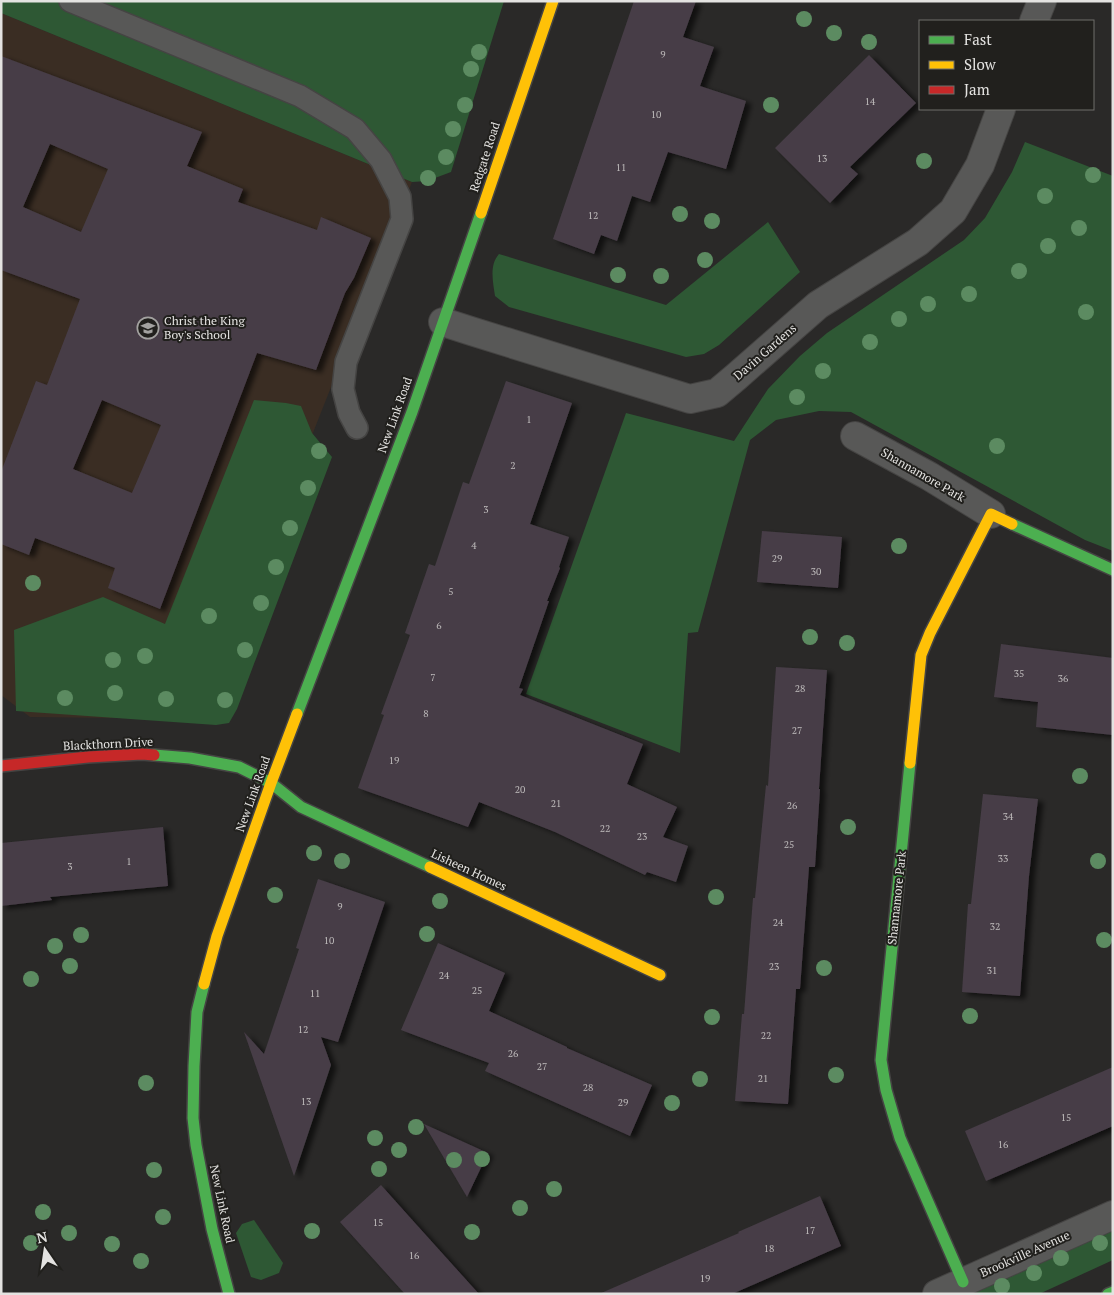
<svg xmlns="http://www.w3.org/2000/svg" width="1114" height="1295" font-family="'PT Serif',serif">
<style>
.education{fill:#3a2d23}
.green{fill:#2e5834}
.building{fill:#473d47;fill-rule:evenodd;filter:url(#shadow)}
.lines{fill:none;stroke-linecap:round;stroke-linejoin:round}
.lane-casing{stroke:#454443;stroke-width:24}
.street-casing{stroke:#454443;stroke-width:30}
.fast-casing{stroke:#454443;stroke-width:14}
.slow-casing{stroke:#454443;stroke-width:14}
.jam-casing{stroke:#454443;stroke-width:14}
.lane{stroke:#585857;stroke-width:21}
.street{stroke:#585857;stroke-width:28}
.fast{stroke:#4caf50;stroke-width:11}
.slow{stroke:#ffc107;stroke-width:11}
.jam{stroke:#c62828;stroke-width:11}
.tree{fill:#5c8b61}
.labels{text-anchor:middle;stroke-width:4;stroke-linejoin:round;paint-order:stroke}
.number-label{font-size:10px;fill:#bdbaba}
.street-label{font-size:12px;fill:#e4e3e1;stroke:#21201d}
.poi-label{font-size:12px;fill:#e4e3e1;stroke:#21201d;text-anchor:start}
</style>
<defs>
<filter id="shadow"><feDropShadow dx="5.5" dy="3" stdDeviation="2.5" flood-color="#0009"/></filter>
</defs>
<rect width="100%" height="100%" fill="#2a2928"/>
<path class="education" d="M1 13 412 182 200 719 30 717 1 695Z"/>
<g class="green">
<path d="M1 1H504L451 172 427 181 412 182 1 13Z"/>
<path d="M1025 142 1113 176V551L1085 540 851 412 819 411 776 420 750 440 698 632 688 633 680 753 526 694 626 413 734 441 768 389 800 356 827 333 964 240 985 218 1012 172Z"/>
<path d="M768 222 800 272 719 345 704 354 686 357 509 307 495 296C493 282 489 265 499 254L666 305Z"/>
<path d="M254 400 286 403 301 406 312 433 332 457 237 709 229 723 216 725 16 711 14 630 103 597 165 624Z"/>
<path d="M1113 1215V1260L1039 1294H939Z"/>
<path d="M254 1220 283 1263 279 1273 261 1280 251 1277 236 1233 242 1224Z"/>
</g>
<g class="building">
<path d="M634 1H696L683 37 714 47 700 86 746 101 726 169 668 152 650 202 632 196 617 241 601 235 594 254 553 239Z"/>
<path d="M869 55 916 103 850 167 858 174 830 203 775 148Z"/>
<path d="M1 56 202 132 187 166 243 189 238 202 317 230 321 217 371 238 354 278 345 293 316 370 257 353 160 609 108 588 115 568 35 538 29 555 1 544V472L36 381 47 385 80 299 1 270ZM50 144 108 169 81 232 23 207ZM102 400 161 425 132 493 73 469Z"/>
<path d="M506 381 572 403 530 524 569 537 559 567 560 568 547 601H549L519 688 523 689 520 695 643 744 627 784 677 807 663 837 688 846 676 882 647 872 645 875 555 832 479 802 468 827 358 788 384 715 381 714 410 635 405 633 429 564 435 566 463 482 469 484Z"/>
<path d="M762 531 842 537 838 588 757 582Z"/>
<path d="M1001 644 1113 658V735L1036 727 1038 702 994 697Z"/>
<path d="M776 667 827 670 819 789H820L815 867H809L800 989H796L788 1104 735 1101 742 1014H744L753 898H755L766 785 768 786Z"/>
<path d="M983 794 1038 799 1029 876 1020 996 962 992 968 904H971Z"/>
<path d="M163 827 168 886 50 897 52 900 1 906V843Z"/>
<path d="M318 879 385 902 338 1042 321 1037 331 1065 294 1176 244 1032 264 1054 299 949 296 948Z"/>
<path d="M438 943 505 973 489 1011 567 1047V1048L652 1085 630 1136 485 1071 489 1063 401 1030Z"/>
<path d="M1113 1067V1126L986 1181 965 1131Z"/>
<path d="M424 1124 488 1153 467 1197Z"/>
<path d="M381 1185 415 1223 479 1294H405L340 1222Z"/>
<path d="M820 1196 841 1246 732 1294H599L739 1233 738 1232Z"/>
</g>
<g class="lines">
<g class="lane-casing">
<path id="lane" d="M70 1 300 96 355 129 381 160 400 197 402 219 346 362 343 389 349 413 357 428"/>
</g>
<g class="street-casing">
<g id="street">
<path d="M1034 21 1042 1"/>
<path d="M443 322 471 331 690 399 717 393 736 377 818 305 918 242 953 211 980 165 1001 109"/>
<path d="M855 436 929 476 991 514"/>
<path d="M937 1294 1113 1215"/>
</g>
</g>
<g class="fast-casing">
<g id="fast">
<path d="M1012 524 1113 570"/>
<path d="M297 714 412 412 481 213"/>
<path d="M154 755 190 758 239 767 271 783 301 807 430 867"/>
<path d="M910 763 881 1060 886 1090 900 1138 963 1282"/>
<path d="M204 984 197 1012 194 1066 193 1118 196 1145 212 1229 229 1294"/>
<path d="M1108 1294 1113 1292"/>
</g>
</g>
<g class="slow-casing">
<g id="slow">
<path d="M481 213 553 1"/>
<path d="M910 763 921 655 930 633 991 514 1012 524"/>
<path d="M430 867 660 975"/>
<path d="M204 984 217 936 271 783 297 714"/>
</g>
</g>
<g class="jam-casing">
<path id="jam" d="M1 766 88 757 142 754 154 755"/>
</g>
<use href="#lane" class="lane"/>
<use href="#street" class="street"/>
<use href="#fast" class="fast"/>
<use href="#slow" class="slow"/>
<use href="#jam" class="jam"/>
</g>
<g class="tree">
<circle cx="804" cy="19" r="8"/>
<circle cx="834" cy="33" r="8"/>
<circle cx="869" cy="42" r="8"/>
<circle cx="479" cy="52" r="8"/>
<circle cx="471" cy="69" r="8"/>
<circle cx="465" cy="105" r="8"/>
<circle cx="771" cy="105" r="8"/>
<circle cx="453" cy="129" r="8"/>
<circle cx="446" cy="157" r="8"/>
<circle cx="924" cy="161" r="8"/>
<circle cx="1093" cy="175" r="8"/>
<circle cx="428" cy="178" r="8"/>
<circle cx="1045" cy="196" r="8"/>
<circle cx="680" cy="214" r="8"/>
<circle cx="712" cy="221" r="8"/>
<circle cx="1079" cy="228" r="8"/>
<circle cx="1048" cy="246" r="8"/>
<circle cx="705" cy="260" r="8"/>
<circle cx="1019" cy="271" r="8"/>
<circle cx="618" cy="275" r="8"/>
<circle cx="661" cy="276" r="8"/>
<circle cx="969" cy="294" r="8"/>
<circle cx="928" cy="304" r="8"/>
<circle cx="1086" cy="312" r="8"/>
<circle cx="899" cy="319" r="8"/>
<circle cx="870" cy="342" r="8"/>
<circle cx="823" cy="371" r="8"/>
<circle cx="797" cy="397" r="8"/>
<circle cx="997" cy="446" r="8"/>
<circle cx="319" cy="451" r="8"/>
<circle cx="308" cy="488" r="8"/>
<circle cx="290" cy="528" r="8"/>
<circle cx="899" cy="546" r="8"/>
<circle cx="276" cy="567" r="8"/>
<circle cx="33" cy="583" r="8"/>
<circle cx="261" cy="603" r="8"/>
<circle cx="209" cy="616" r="8"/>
<circle cx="810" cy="637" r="8"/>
<circle cx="847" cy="643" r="8"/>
<circle cx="245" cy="650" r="8"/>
<circle cx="145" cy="656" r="8"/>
<circle cx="113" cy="660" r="8"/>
<circle cx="115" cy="693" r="8"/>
<circle cx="65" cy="698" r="8"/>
<circle cx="166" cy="699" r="8"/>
<circle cx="225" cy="700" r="8"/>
<circle cx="1080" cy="776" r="8"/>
<circle cx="848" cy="827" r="8"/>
<circle cx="314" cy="853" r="8"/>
<circle cx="342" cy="861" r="8"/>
<circle cx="1098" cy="861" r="8"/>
<circle cx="275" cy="895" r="8"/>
<circle cx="716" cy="897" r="8"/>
<circle cx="440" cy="901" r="8"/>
<circle cx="427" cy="934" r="8"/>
<circle cx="81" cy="935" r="8"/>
<circle cx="1104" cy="940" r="8"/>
<circle cx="55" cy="946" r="8"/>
<circle cx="70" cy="966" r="8"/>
<circle cx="824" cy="968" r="8"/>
<circle cx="31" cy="979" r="8"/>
<circle cx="970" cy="1016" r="8"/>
<circle cx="712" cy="1017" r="8"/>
<circle cx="836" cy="1075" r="8"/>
<circle cx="700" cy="1079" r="8"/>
<circle cx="146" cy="1083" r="8"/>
<circle cx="672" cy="1103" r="8"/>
<circle cx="416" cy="1127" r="8"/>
<circle cx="375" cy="1138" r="8"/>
<circle cx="399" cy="1150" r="8"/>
<circle cx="482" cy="1159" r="8"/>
<circle cx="454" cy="1160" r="8"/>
<circle cx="379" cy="1169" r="8"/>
<circle cx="154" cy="1170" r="8"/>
<circle cx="554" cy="1189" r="8"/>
<circle cx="520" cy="1208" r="8"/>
<circle cx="43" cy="1212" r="8"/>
<circle cx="163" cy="1217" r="8"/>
<circle cx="312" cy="1231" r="8"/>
<circle cx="472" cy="1232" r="8"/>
<circle cx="69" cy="1233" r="8"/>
<circle cx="31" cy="1243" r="8"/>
<circle cx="1100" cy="1243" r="8"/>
<circle cx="112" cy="1244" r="8"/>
<circle cx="1061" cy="1258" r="8"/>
<circle cx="141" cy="1261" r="8"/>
<circle cx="1034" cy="1273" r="8"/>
<circle cx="1002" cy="1286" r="8"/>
</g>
<defs>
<g id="school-ring" transform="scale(1.125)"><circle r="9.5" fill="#21201d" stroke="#a3a2a0" stroke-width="1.5"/><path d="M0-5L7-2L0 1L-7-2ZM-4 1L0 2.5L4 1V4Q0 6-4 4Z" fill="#a3a2a0"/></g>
</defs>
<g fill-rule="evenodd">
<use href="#school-ring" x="148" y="328"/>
</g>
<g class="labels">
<g class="number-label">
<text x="663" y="58">9</text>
<text x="870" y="105">14</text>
<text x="656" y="118">10</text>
<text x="822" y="162">13</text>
<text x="621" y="171">11</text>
<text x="593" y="219">12</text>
<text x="529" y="423">1</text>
<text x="513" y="469">2</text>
<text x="486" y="513">3</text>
<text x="474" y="549">4</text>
<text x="777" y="562">29</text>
<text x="816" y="575">30</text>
<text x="451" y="595">5</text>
<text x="439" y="629">6</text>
<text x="1019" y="677">35</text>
<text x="433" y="681">7</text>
<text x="1063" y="682">36</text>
<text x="800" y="692">28</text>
<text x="426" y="717">8</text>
<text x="797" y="734">27</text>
<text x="394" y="764">19</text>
<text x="520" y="793">20</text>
<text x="556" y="807">21</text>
<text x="792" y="809">26</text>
<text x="1008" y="820">34</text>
<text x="605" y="832">22</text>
<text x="642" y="840">23</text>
<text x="789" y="848">25</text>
<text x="1003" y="862">33</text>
<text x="129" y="865">1</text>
<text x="70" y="870">3</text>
<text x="340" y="910">9</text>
<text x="778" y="926">24</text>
<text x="995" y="930">32</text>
<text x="329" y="944">10</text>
<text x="774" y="970">23</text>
<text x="992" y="974">31</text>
<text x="444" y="979">24</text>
<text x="477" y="994">25</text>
<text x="315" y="997">11</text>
<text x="303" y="1033">12</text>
<text x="766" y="1039">22</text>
<text x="513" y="1057">26</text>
<text x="542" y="1070">27</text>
<text x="763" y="1082">21</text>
<text x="588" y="1091">28</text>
<text x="306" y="1105">13</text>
<text x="623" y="1106">29</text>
<text x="1066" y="1121">15</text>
<text x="1003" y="1148">16</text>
<text x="378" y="1226">15</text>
<text x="810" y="1234">17</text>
<text x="769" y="1252">18</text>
<text x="414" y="1259">16</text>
<text x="705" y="1282">19</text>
</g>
<g class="street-label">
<text transform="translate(485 157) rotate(-72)" y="4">Redgate Road</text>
<text transform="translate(765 352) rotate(-41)" y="4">Davin Gardens</text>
<text transform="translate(395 415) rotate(-70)" y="4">New Link Road</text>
<text transform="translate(923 475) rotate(30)" y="4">Shannamore Park</text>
<text transform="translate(108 744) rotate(-3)" y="4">Blackthorn Drive</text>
<text transform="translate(253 794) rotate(-70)" y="4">New Link Road</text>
<text transform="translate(469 870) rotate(25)" y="4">Lisheen Homes</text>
<text transform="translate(897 898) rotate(-84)" y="4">Shannamore Park</text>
<text transform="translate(222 1204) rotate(78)" y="4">New Link Road</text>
<text transform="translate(1025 1254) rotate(-24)" y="4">Brookville Avenue</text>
</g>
<g class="poi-label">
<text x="164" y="325">Christ the King<tspan x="164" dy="14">Boy's School</tspan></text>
</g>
</g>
<rect width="1114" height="1295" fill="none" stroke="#e4e3e1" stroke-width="5"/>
<rect x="919" y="20" width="175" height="90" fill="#21201d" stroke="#6f6e6b"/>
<rect x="929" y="36" width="25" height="8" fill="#4caf50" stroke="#6f6e6b"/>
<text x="964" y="45" font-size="15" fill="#e4e3e1">Fast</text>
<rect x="929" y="61" width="25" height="8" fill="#ffc107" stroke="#6f6e6b"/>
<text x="964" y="70" font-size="15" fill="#e4e3e1">Slow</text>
<rect x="929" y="86" width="25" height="8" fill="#c62828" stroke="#6f6e6b"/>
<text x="964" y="95" font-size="15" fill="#e4e3e1">Jam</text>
<g transform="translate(45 1250) rotate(347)" stroke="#21201d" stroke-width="4" paint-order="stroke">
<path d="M0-4L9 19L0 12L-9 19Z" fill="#e4e3e1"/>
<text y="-8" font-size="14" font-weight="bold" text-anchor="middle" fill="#e4e3e1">N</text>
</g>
</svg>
